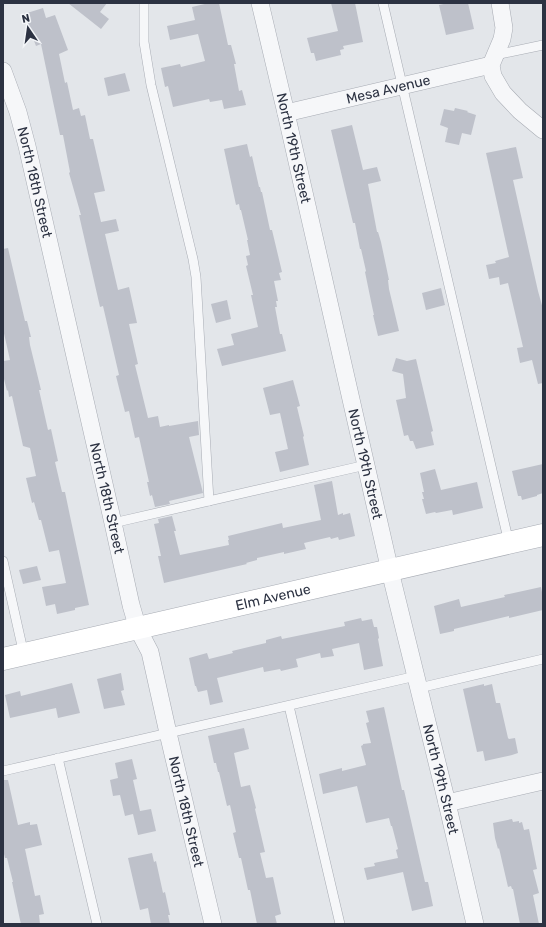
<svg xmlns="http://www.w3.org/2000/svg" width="546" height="927" font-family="Rubik,sans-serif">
  <rect width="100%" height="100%" fill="#e3e6ea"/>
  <g fill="#bec1ca">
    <path d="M68,3H107L100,12L109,19L101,29Z"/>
    <path d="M209,3H219L228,45H231L236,64H234L239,91L242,90L246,105L224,109L222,100L210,102L209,99L173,107L168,86L165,87L161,68L180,64L181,67L205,61L198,34L170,40L167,26L195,20L192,7Z"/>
    <path d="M331,3H355L363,42L343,46L344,49L340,50L341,55L316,61L314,53H311L307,38L338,31Z"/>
    <path d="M448,3H468L474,29L446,35L439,5Z"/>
    <path d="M43,8L46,18L55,15L68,50L59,54L65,83L67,82L73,110L79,108L81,116L85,115L90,139H93L105,191L94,193L101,222L116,219L119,231L105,234L118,290L129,287L137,323L129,324L138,364L135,365L148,418L158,416L160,427L169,425V426L198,421L199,435L189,437L203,493L169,501L170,504L155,507L152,495L150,496L147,482H149L139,437L135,438L129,411L125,412L116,376L119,375L103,306L100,307L79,215H81L69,173L70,172L63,135H60L41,44L36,46L24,14Z"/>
    <path d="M125,73L130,91L108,96L104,78Z"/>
    <path d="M455,108L468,111L467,112L476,115L471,135L462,133L459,145L445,142L448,128L440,125L444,109L454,111Z"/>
    <path d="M352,125L363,170L377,167L381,181L368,184L377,232H378L381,242L389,280H388L389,289L399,331L378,336L373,315H374L372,306L365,272L366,271L361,249H360L355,223H353L331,130Z"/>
    <path d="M247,144L250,157L252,156L259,187H260L261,192H262L270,230H272L282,272L279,273L281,280L274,281L278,301H276L277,307H275L280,334H282L286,351L222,366L217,349L234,345L231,334L258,327L251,295H253L246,266L248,265L246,256L250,255L247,240H248L241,210H240L239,204L236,205L224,149Z"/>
    <path d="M516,147L523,178L513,180L538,291L543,309V383L538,384L532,360L520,363L517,348L523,347L508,283L500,285L499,277L489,279L486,265L496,263L495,261L509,257L486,153Z"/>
    <path d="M8,248L25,321H27L31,337H29L30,345L41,390H39L48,430L51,429L58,461L55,462L62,492H65L70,516L89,605L75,608V610L57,614L55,604L46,606L42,587L66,583L59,550L49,552L41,520H39L34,502L32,503L26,478L36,476L30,448L23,446L12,396L9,397L8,390L7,391L3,375V361L10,360L3,329V249Z"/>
    <path d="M441,288L445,305L426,310L422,293Z"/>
    <path d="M227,300L231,319L216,323L211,304Z"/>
    <path d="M396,358L407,361L416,359L433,431L431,432L434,445L416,449L413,441H410L408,435L404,436L396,400L406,398L403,374L392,371Z"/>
    <path d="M293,380L300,406L297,407L304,436L303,437L309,465L280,472L275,452L288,449L280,413L270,415L263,388Z"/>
    <path d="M543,464V493L537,495V496L522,500L521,496H518L512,471Z"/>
    <path d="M435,469L441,490L477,482L483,508L453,515L452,510L436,513L435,512L426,514L422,499H424L422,492H424L420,473Z"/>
    <path d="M332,481L338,515L343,513V515L350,513L355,536L339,540L338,537L331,539L330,537L304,543L306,549L284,554V552L257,558V560L246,563L247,564L164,583L158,556H161L154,524L159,523L158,519L172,516L176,531H174L180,555L229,545L228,540H229L228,536L282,523L283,528L321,520L314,485Z"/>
    <path d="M37,566L41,580L23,584L19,570Z"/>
    <path d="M541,587L543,597V610L509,618V616L454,629V631L440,634L434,606L459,599L461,607L505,597L504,595Z"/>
    <path d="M361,618L362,621L372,619L374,627H377L379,638L378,639L383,666L364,670L359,643L332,649L334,656L321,658L320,653L296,659L298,667L281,671L280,669L264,672L263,667L217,678L223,702L210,705L207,690L198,692L196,686H195L189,658L207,653L209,659L233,653L232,651L266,643V640L281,636L282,639L345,626L344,622Z"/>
    <path d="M121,673L124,690L121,691L125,705L104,709L97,679Z"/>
    <path d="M72,683L80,713L58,718L56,708L10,718L5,695L20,691L21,696Z"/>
    <path d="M484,684V686L492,684L496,703H500L508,738L509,739L515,738L518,753L512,755L485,761L483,751L477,752L463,689Z"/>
    <path d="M384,707L402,790H404L425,882H428L433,906L412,911L403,872L367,880L364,868L375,866L374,863L398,858L396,850L398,849L392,826H391L389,818L366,823L357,786L323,794L319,774L342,768V771L366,765L361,746L363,745V744L371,743L366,723L369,722L366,711Z"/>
    <path d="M244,728L249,749L234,753L241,787L250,785L256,808L255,809L265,852L260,853L266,878L273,877L281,914L275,916L277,924H257L250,890H248L241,858H239L233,833L236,832L230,805L227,806L219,772H218L216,763H214L208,736Z"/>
    <path d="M132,759L137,779L133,780L140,811L151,809L156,831L138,835L133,814L125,816L120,795L113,796L110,780L118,778L115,763Z"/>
    <path d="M3,780H8L18,825L30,822V825L37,824L42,845L25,849L35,896L40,895L44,914L39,915L40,924H21L20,920L12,882H13L7,858H5L3,850Z"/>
    <path d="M512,819L513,822L519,821V823L522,822L524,830L529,829L537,869L533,870L539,893L533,895L539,924H520L513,889H512L511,886L508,887L499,848L498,849L495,838L493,823Z"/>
    <path d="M152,853L154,862L156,861L163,893L165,892L170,915H168L170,924H151L148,908L140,910L128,858Z"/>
  </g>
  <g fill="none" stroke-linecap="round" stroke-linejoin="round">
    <g stroke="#a8acb4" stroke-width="10">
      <g id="lane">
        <path d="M144,3V42L151,85L193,259L196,277L209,501"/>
        <path d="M383,3L509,543"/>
        <path d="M495,55L543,45"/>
        <path d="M113,523L366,465"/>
        <path d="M3,561L24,655"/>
        <path d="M419,688L543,659"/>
        <path d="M289,706L340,924"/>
        <path d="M58,758L97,924"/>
        <path d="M3,771L416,676"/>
      </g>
    </g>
    <g stroke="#a8acb4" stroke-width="18">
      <g id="street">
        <path id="s1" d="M260,3L286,113L390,571L447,803L475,924"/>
        <path d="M500,3L504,28L502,39L491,65L493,76L503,93L520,111L543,130"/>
        <path id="s2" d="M3,71L18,112L27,146L113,523L131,605L138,629L150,652L168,733L213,924"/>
        <path id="s3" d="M286,113L491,65"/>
        <path d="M447,803L543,781"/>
      </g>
    </g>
    <g stroke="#a8acb4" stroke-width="23">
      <g id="secondary">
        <path id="s4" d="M3,659L543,535"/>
      </g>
    </g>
    <use href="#lane" stroke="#f6f7f9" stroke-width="9"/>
    <use href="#street" stroke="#f6f7f9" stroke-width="17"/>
    <use href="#secondary" stroke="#fff" stroke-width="22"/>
  </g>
  <g text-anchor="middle" stroke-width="3" stroke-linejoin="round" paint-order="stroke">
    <g font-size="14" fill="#2c3242" stroke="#f3f5f8">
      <text dy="5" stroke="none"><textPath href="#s3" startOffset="105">Mesa Avenue</textPath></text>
      <text dy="5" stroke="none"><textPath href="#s1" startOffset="149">North 19th Street</textPath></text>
      <text dy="5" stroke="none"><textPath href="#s2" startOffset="116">North 18th Street</textPath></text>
      <text dy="5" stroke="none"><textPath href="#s1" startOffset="473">North 19th Street</textPath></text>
      <text dy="5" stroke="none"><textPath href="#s2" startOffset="440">North 18th Street</textPath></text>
      <text dy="5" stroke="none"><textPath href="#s4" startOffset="277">Elm Avenue</textPath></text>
      <text dy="5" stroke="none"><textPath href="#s1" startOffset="797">North 19th Street</textPath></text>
      <text dy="5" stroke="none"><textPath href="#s2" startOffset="764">North 18th Street</textPath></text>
    </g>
  </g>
  <rect width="546" height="927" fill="none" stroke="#2c3242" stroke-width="8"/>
  <g transform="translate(28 28) rotate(347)" stroke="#f3f5f8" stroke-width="3" paint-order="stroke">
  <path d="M0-3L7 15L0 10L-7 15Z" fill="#2c3242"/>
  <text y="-6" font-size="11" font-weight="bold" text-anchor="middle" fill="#2c3242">N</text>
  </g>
</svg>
